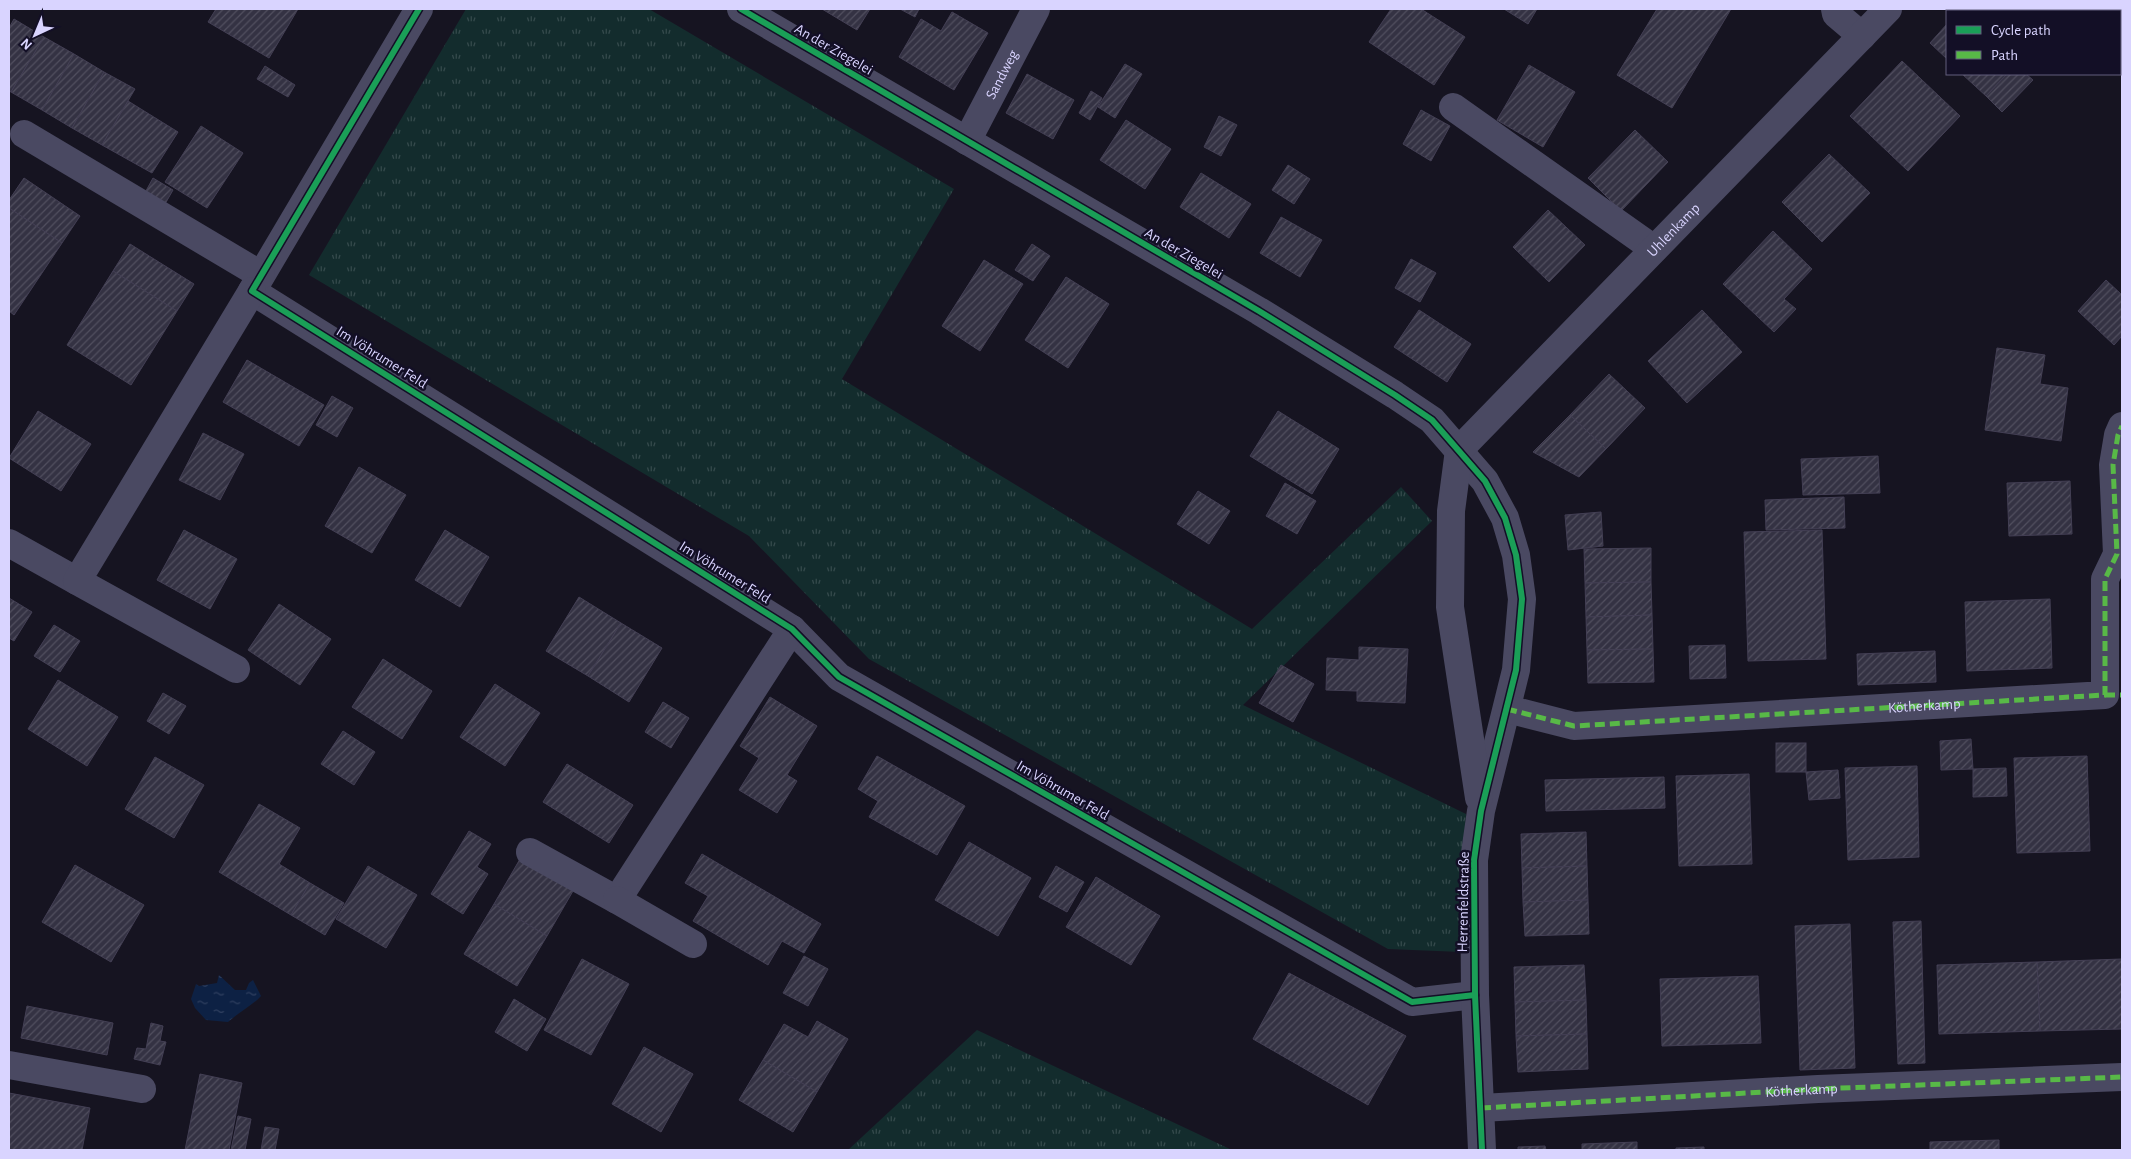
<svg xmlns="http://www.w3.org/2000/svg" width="2131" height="1159" font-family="'Alegreya Sans',sans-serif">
  <defs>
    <pattern id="grass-tufts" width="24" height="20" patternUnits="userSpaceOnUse" patternTransform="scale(1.25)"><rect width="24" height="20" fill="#132c2d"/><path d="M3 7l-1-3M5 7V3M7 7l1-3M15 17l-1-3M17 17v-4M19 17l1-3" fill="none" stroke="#354a4c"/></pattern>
    <pattern id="water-ripples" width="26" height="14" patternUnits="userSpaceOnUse" patternTransform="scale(1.25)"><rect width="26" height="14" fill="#0d2144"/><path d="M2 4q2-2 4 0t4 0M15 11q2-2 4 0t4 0" fill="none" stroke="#304060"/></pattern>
    <pattern id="building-hatch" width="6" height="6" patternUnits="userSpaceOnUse" patternTransform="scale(1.25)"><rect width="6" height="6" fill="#343243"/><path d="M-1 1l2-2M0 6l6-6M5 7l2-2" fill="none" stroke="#514f5f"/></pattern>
  </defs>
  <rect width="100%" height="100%" fill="#161421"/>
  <g fill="url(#grass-tufts)">
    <path d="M466,9H649L954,189L842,379L1252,629L1401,487L1432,521L1243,705L1466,814L1462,952L1388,949L869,659L749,536L309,275Z"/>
    <path d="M977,1030L1232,1150H848Z"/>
  </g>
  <path fill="url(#water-ripples)" d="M219,975L235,990H246L249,983L253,980L261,996C252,1006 239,1012 228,1022L206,1020L195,1008L191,999L196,984L199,986L217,983Z"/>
  <g fill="url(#building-hatch)" stroke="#433f54">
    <path d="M216,9H298L269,58L208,22Z"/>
    <path d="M822,9H870L857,30Z"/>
    <path d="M900,9H919L915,17Z"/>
    <path d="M1391,9H1421L1465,37L1434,85L1369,42Z"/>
    <path d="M1504,9H1537L1528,24Z"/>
    <path d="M1657,9H1731L1672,108L1617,75Z"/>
    <path d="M1962,9H1988L1991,11H1960Z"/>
    <path d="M952,12L988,33L954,90L899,57L921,19L941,31Z"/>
    <path d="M14,19L44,37L11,92L9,91V28Z"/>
    <path d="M1947,24V59L1930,43Z"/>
    <path d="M44,37L74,54L42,110L11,92Z"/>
    <path d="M74,54L104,72L72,128L42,110Z"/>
    <path d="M1902,61L1960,116L1908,171L1850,116Z"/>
    <path d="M1125,64L1142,74L1115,118L1098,107Z"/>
    <path d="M1529,65L1575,92L1543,147L1497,120Z"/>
    <path d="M265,66L295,85L288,97L257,79Z"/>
    <path d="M104,72L135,89L102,145L72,128Z"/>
    <path d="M1027,74L1074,100L1053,139L1006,113Z"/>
    <path d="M1962,74H2007L1986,96Z"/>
    <path d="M2007,74H2026L2033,80L2002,112L1986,96Z"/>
    <path d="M1091,91L1102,98L1090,120L1079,113Z"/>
    <path d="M128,101L178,132L152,173L102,145Z"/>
    <path d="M1421,110L1450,126L1431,161L1403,144Z"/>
    <path d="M1219,116L1237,125L1221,156L1204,147Z"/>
    <path d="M1126,120L1171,149L1145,189L1100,160Z"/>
    <path d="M201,126L243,153L207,208L165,182Z"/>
    <path d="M1635,130L1668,162L1621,211L1588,178Z"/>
    <path d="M1829,154L1870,193L1822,242L1782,202Z"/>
    <path d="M1288,165L1310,179L1294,204L1272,190Z"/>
    <path d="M1201,173L1251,204L1229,238L1180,207Z"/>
    <path d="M24,178L80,216L62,243L9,208V200Z"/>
    <path d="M153,178L173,190L161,211L141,200Z"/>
    <path d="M9,208L62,243L14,315L9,311Z"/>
    <path d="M1548,210L1585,245L1549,282L1513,247Z"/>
    <path d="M1281,217L1322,240L1300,277L1260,253Z"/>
    <path d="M1773,231L1812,269L1784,299L1796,309L1774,332L1723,284Z"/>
    <path d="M130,244L194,284L177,311L113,271Z"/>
    <path d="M1032,244L1050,256L1033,281L1015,270Z"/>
    <path d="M1411,259L1436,273L1420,302L1395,288Z"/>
    <path d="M984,260L1023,284L980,351L942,326Z"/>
    <path d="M113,271L177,311L131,385L67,345Z"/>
    <path d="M1066,277L1109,304L1068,368L1025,340Z"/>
    <path d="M2106,280L2122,295V336L2114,345L2078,311Z"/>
    <path d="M1419,310L1471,344L1447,382L1394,347Z"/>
    <path d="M1702,310L1742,352L1687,403L1648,361Z"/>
    <path d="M1997,348L2045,355L2040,384L2068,388L2061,441L1985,430Z"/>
    <path d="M247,360L324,405L299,446L223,402Z"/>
    <path d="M1609,374L1645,408L1606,449L1570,415Z"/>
    <path d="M332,396L353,408L337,437L316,425Z"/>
    <path d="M38,411L91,444L61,491L9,458Z"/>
    <path d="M1278,411L1339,449L1312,494L1250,456Z"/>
    <path d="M1570,415L1606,449L1579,477L1533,452Z"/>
    <path d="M203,433L244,454L220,500L179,480Z"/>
    <path d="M1878,456L1880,493L1803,495L1801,459Z"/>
    <path d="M359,467L406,495L372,553L325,526Z"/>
    <path d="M2070,481L2072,534L2009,536L2007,483Z"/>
    <path d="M1285,483L1316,501L1297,534L1266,516Z"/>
    <path d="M1198,491L1230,511L1209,544L1177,524Z"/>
    <path d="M1844,497L1845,528L1766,530L1765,500Z"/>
    <path d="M1601,512L1603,546L1568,550L1565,515Z"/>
    <path d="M184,530L237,559L210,609L157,580Z"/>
    <path d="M445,530L489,557L460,607L415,580Z"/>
    <path d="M1822,530L1826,659L1748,661L1744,532Z"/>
    <path d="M1651,548V582L1585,583L1584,549Z"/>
    <path d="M1651,582L1652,615L1586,617L1585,583Z"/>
    <path d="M579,597L621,623L588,676L546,651Z"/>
    <path d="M9,598L32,612L14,641L9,638Z"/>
    <path d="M2050,599L2052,668L1967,671L1965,602Z"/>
    <path d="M279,604L331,639L300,685L248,650Z"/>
    <path d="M1652,615L1653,649L1587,650L1586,617Z"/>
    <path d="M621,623L662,648L629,702L588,676Z"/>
    <path d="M54,625L80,641L60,672L34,656Z"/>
    <path d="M1725,645L1726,678L1690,679L1689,646Z"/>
    <path d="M1359,647L1408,649L1405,703L1357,701V691L1326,690L1327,658L1359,660Z"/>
    <path d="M1653,649L1654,682L1588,683L1587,650Z"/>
    <path d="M1935,651L1936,682L1858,685L1857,654Z"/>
    <path d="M383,659L432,691L402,739L352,707Z"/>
    <path d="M1281,665L1314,684L1293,722L1259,703Z"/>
    <path d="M58,680L118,717L87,766L28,729Z"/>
    <path d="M495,684L540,713L505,766L460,737Z"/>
    <path d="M163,693L186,706L169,734L147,721Z"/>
    <path d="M770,697L817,726L787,775L797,781L777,813L739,790L759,758L740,746Z"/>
    <path d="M663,702L689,718L671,748L645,732Z"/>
    <path d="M343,731L375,752L354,785L321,764Z"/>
    <path d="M1971,739L1973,769L1941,770L1940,741Z"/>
    <rect x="1776" y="743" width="30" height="29"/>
    <path d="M877,756L965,806L937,855L869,817L878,801L858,789Z"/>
    <path d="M2087,756L2090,851L2017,853L2014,758Z"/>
    <path d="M155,757L204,785L174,838L125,809Z"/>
    <path d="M567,764L633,805L609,843L543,802Z"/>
    <path d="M1917,766L1919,857L1848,860L1845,768Z"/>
    <path d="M2006,768L2007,796L1973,797V769Z"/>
    <path d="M1838,770L1840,798L1809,800L1806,772Z"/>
    <path d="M1749,774L1752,864L1679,866L1676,776Z"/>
    <path d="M1664,777L1665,808L1546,811L1545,780Z"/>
    <path d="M259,804L300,828L279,864L310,883L291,915L219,872Z"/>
    <path d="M469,831L491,844L477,867L488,874L463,914L431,894Z"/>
    <path d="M1586,832L1587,866L1522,868L1521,834Z"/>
    <path d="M969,842L1031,878L998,936L935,900Z"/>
    <path d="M702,854L821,924L804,953L782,941L768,965L693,921L708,896L685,883Z"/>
    <path d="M520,859L573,891L547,936L494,904Z"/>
    <path d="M75,865L144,905L111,962L42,922Z"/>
    <path d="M368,866L417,895L386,948L336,919Z"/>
    <path d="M1056,866L1084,882L1067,912L1039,897Z"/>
    <path d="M1587,866L1588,900L1523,902L1522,868Z"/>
    <path d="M1096,877L1160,916L1131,965L1066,927Z"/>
    <path d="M310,883L344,903L325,935L291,915Z"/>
    <path d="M1588,900L1589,934L1525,936L1523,902Z"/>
    <path d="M494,904L547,936L517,986L464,954Z"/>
    <path d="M1921,921L1925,1063L1898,1064L1893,922Z"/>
    <path d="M1850,924L1855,1068L1800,1070L1795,926Z"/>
    <path d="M804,956L828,969L808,1006L783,993Z"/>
    <path d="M582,959L629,984L591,1055L544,1030Z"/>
    <path d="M2122,959V1029L2040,1031L2037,962Z"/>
    <path d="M2037,962L2040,1031L1939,1034L1937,965Z"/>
    <path d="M1584,965L1586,1000L1515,1002L1514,967Z"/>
    <path d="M1289,973L1406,1036L1368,1105L1253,1039Z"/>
    <path d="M1758,976L1761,1043L1662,1046L1660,979Z"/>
    <path d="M514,999L546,1019L527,1051L495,1032Z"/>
    <path d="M1586,1000L1587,1034L1516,1036L1515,1002Z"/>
    <path d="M27,1006L113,1023L107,1055L21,1038Z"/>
    <path d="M817,1021L848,1039L817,1092L763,1060L784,1024L808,1037Z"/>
    <path d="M151,1023L163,1026L160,1041L166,1042L160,1065L134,1059L137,1048L146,1049Z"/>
    <path d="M1587,1034L1588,1069L1518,1072L1516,1036Z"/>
    <path d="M644,1047L693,1074L661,1132L612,1104Z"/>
    <path d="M763,1060L817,1092L793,1132L739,1100Z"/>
    <path d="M200,1074L242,1083L229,1150H185Z"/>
    <path d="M9,1093L90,1108L82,1150H9Z"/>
    <path d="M238,1116L251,1119L245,1150H231Z"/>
    <path d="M265,1127L279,1129L275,1150H261Z"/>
    <path d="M1999,1140V1150H1930V1142Z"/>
    <path d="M1637,1142V1150H1582V1144Z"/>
    <path d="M1545,1146L1546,1150H1518V1147Z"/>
    <path d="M1704,1147V1150H1676V1148Z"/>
  </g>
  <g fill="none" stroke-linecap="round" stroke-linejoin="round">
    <g stroke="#4a4962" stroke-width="28">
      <path d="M419,9L252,291L792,629L839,677L1412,1002L1475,995"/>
      <path d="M741,9L1259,311L1395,395L1432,420L1485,481L1505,518L1516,555L1522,599L1516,670L1481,811L1474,860L1475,995L1482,1150"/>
      <path d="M1835,9L1836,14L1862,36"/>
      <path d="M1453,107L1654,249"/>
      <path d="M24,134L261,275"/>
      <path id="s1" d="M967,141L1036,9"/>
      <path d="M9,543L77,581"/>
      <path d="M236,669L77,581L252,291"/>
      <path id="s2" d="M1507,709L1574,726L2105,695V579L2117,554L2113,465L2118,435L2122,426"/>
      <path id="s3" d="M1479,798L1450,607L1451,511L1459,450L1888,9"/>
      <path d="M530,852L617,900L792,629"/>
      <path d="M617,900L693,944"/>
      <path d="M9,1065L142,1089"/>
      <path id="s4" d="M1481,1108L1818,1089L2122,1077"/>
    </g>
    <g stroke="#58b947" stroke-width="5" stroke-dasharray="10 5" stroke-linecap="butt">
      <path d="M2105,695H2122"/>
      <path d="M1507,709L1574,726L2105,695V579L2117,554L2113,465L2118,435L2122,426"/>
      <path d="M1481,1108L1818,1089L2122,1077"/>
    </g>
    <g stroke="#130f26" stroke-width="9">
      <g id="cycleway">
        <path d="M419,9L252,291L792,629L839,677L1412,1002L1475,995"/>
        <path d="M741,9L1259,311L1395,395L1432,420L1485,481L1505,518L1516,555L1522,599L1516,670L1481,811L1474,860L1475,995L1482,1150"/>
      </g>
    </g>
    <use href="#cycleway" stroke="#1a9f57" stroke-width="6"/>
  </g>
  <g text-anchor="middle" stroke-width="5" stroke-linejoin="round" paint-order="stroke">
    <g font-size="15" fill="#d9d4ff" stroke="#130f26">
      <text transform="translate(834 49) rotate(30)" y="5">An der Ziegelei</text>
      <text dy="5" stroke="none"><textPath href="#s1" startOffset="75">Sandweg</textPath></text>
      <text dy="5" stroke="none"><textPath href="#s3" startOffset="658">Uhlenkamp</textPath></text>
      <text transform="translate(1184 253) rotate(30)" y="5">An der Ziegelei</text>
      <text transform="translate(382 357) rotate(32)" y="5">Im Vöhrumer Feld</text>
      <text transform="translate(725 572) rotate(32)" y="5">Im Vöhrumer Feld</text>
      <text dy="5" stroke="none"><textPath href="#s2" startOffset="420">Kötherkamp</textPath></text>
      <text transform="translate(1063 790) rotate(30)" y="5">Im Vöhrumer Feld</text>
      <text transform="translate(1463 902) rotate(-89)" y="5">Herrenfeldstraße</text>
      <text dy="5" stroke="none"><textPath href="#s4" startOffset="321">Kötherkamp</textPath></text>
    </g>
  </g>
  <rect width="2131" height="1159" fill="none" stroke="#d9d4ff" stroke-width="20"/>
  <rect x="1946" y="10" width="175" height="65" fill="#130f26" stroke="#625e7d"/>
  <rect x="1956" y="26" width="25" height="8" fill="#1a9f57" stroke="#625e7d"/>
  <text x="1991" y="35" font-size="15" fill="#d9d4ff">Cycle path</text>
  <rect x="1956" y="51" width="25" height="8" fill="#58b947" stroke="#625e7d"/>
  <text x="1991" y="60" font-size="15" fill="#d9d4ff">Path</text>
  <g transform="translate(35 35) rotate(224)" stroke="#130f26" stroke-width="4" paint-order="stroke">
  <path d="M0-4L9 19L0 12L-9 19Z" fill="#d9d4ff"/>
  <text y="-8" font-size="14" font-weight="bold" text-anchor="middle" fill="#d9d4ff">N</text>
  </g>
</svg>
